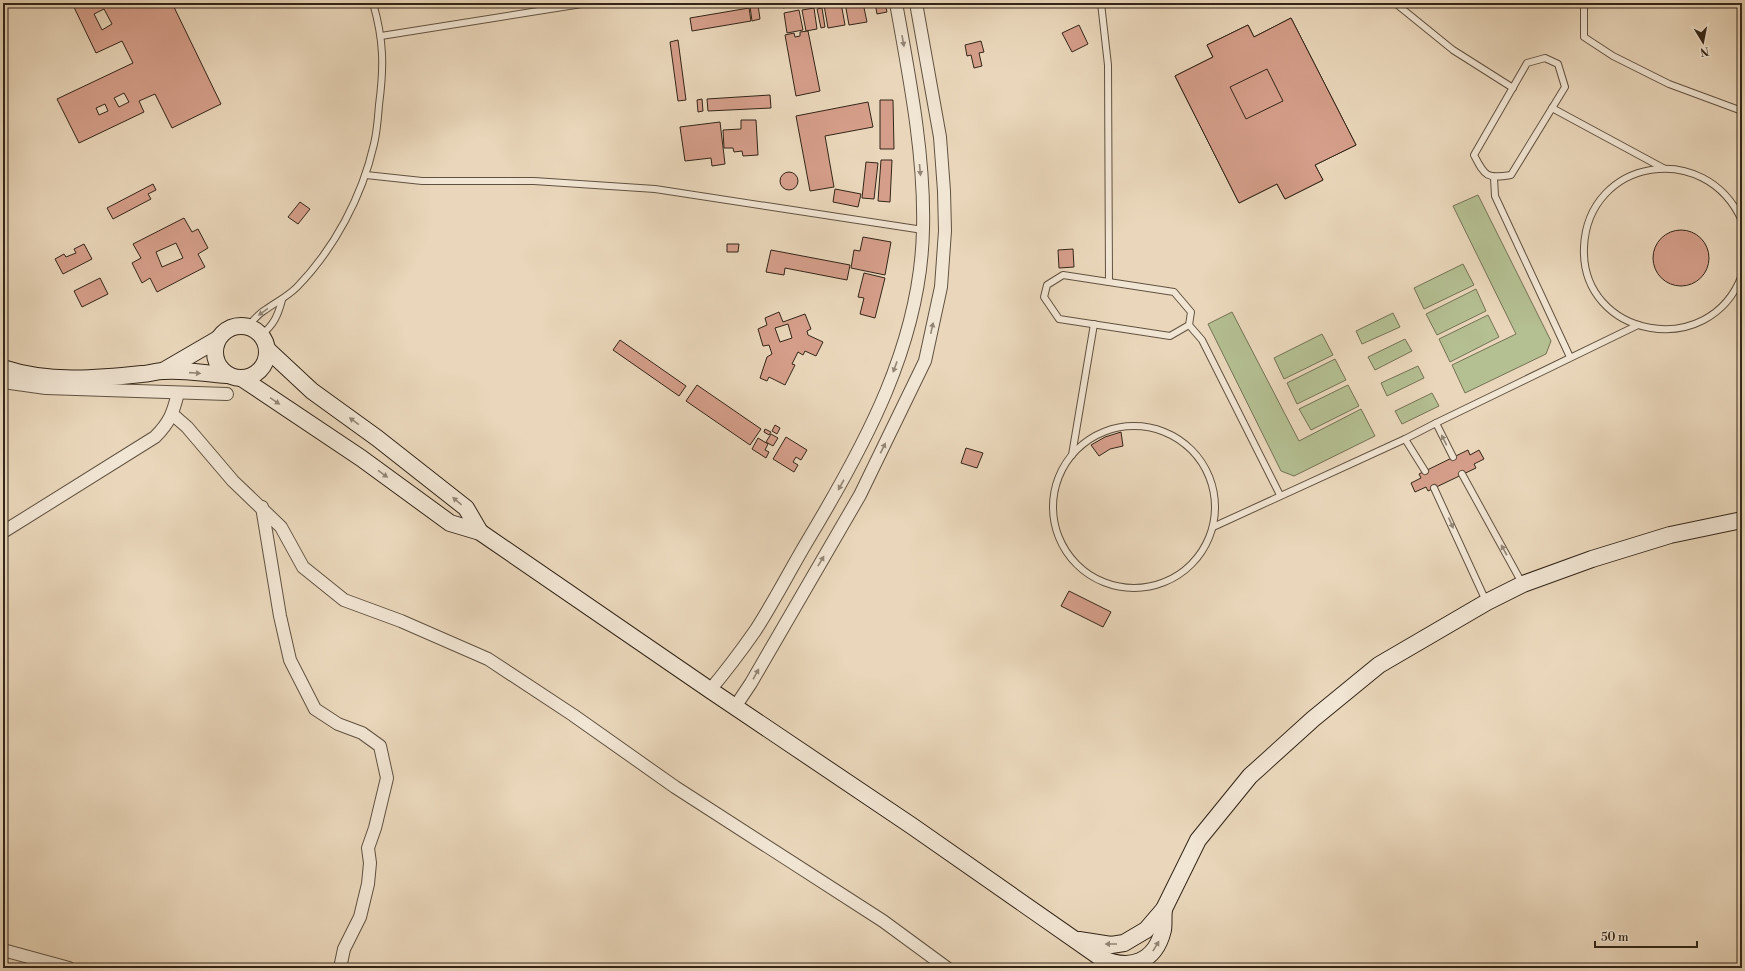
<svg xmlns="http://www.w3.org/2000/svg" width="1745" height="971" font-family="'Libre Bodoni',serif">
  <rect width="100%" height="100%" fill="#ead7bb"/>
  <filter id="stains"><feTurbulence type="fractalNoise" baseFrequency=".005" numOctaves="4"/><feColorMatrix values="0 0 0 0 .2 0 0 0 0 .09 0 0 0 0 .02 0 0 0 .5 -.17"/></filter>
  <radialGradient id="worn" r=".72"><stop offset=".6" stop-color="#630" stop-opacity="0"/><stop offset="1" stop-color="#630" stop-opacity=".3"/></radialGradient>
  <g fill="#b4bf92" stroke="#747254">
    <path d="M1478,195L1551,341L1546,354L1465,393L1452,365L1516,334L1453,206Z"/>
    <path d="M1463,264L1474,285L1424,309L1414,288Z"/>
    <path d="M1476,289L1486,311L1437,335L1426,314Z"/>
    <path d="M1232,312L1299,441L1361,409L1375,436L1294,476L1281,471L1208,324Z"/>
    <path d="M1393,313L1400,327L1362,344L1356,331Z"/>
    <path d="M1488,315L1499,337L1450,362L1439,339Z"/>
    <path d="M1322,334L1333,355L1284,379L1274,358Z"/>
    <path d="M1405,339L1412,351L1375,370L1368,357Z"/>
    <path d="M1335,359L1346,380L1297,404L1287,383Z"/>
    <path d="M1418,366L1424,378L1387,396L1381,383Z"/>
    <path d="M1348,385L1359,406L1311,430L1299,409Z"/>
    <path d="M1432,393L1439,406L1402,424L1395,411Z"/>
  </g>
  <g fill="#d59e8a" stroke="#332517" fill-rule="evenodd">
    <path d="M72,3H172L221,104L172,128L155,94L139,101L144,112L79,143L57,99L133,63L122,41L96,53ZM104,9L112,24L102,30L94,14ZM124,93L129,102L119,107L114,98ZM105,104L108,111L99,115L96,108Z"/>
    <path d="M782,3H806L783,8Z"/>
    <path d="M841,3L845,25L828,28L824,5Z"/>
    <path d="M845,3H863L867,22L849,25Z"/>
    <path d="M875,3H885L887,12L877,14Z"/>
    <path d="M758,5L760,19L752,21L750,6Z"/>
    <path d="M749,8L751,21L692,31L690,18Z"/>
    <path d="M814,8L817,29L806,31L802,10Z"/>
    <path d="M822,8L825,27L821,28L817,9Z"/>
    <path d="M799,10L803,30L787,33L784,13Z"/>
    <path d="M1291,18L1356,145L1315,165L1323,180L1285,199L1277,184L1239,203L1175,76L1213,57L1207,45L1248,25L1254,37ZM1289,117L1296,119L1308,127L1314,141L1311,156L1307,162L1294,169L1286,170L1279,168L1267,160L1263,153L1261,138L1269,125L1281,118Z"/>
    <path d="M1291,18L1356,145L1315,165L1323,180L1285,199L1277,184L1239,203L1175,76L1213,57L1207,45L1248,25L1254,37ZM1267,69L1283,101L1246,119L1230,87Z"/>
    <path d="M1079,25L1088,44L1072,52L1062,33Z"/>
    <path d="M808,31L820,91L796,96L785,35L794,33L795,37L800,36V32Z"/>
    <path d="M678,40L686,100L678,101L670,42Z"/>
    <path d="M981,41L984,52L979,53L982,66L974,68L971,55L967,56L965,45Z"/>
    <path d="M770,95L771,108L708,111L707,99Z"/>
    <path d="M702,99L703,111L698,112L697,100Z"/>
    <path d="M880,100H893L894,149H880Z"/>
    <path d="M868,102L873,127L825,136L834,187L810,191L796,116Z"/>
    <path d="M741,120H756L758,155L743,156L742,151L734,152L733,148H724L723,130L741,129Z"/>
    <path d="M720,122L725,164L712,166L711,158L685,161L680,127Z"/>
    <path d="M881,160H892L890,202L878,201Z"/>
    <path d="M866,162L878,163L874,199L862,198Z"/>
    <circle cx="789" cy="181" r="9"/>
    <path d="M153,184L156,190L148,194L151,199L113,219L107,208Z"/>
    <path d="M835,189L861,194L858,207L833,202Z"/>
    <path d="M300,202L310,209L298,224L288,217Z"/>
    <path d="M184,218L192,232L198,229L208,248L198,254L205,267L157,292L150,278L142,283L132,263L141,258L133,244ZM176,243L183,258L162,267L156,252Z"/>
    <circle cx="1681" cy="258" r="28"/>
    <path d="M863,237L891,242L885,275L851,268L854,250L860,251Z"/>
    <path d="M84,244L92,259L63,274L55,259L64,254L66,257L76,253L74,249Z"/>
    <path d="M727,244H739L738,252H727Z"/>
    <path d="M1073,249L1074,267L1059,268L1058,250Z"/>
    <path d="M771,250L850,265L847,280L785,268L784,275L766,272Z"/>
    <path d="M864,273L885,278L875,318L860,314L864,298L858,297Z"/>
    <path d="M100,278L108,294L82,307L74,291Z"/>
    <path d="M779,312L783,322L805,314L811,329L807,331L808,335L823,342L816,356L805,351L803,355L798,352L792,364L795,365L785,385L769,377L767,381L760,378L767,357L772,354L769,345L763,346L758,329L767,325L765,318ZM788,324L792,338L780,342L775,328Z"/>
    <path d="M620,340L686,386L679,396L613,350Z"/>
    <path d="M697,385L761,429L750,445L686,401Z"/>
    <path d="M775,425L780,428L777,434L772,431Z"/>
    <path d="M765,429L771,432L769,435L764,432Z"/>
    <path d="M1121,432L1123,446L1110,449L1099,456L1091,445L1105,437Z"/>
    <path d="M771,434L778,438L773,446L766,442Z"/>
    <path d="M786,437L807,450L801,460L796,457L793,462L798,465L794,472L773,459Z"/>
    <path d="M758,438L768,444L765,450L769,452L766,458L752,449Z"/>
    <path d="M966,448L983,453L977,468L961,463Z"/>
    <path d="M1468,450L1470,455L1479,450L1484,459L1474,464L1476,468L1428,491L1426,487L1415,492L1411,483L1421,478L1419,474Z"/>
    <path d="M1069,591L1111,612L1103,627L1061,606Z"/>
  </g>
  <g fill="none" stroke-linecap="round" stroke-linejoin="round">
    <g stroke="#615240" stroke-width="8">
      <g id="service">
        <path d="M1101,3L1108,65L1109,282"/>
        <path d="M1395,3L1453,50L1513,88"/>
        <path d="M1584,3V37L1613,56L1669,84L1742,111"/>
        <path d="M381,36L588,3"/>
        <path d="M1545,58L1558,64L1565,87L1511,175C1486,179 1485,176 1474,155L1527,63Z"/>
        <path d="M1552,108L1663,168"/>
        <path d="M366,175L422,181H534L655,189L923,230"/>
        <path d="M1494,178L1495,196L1570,357"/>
        <path d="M1742,221C1706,139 1588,158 1584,247C1580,338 1710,362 1742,275"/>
        <path d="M1063,275L1174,292L1191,312L1189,325L1170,336L1059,319L1044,297L1047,285Z"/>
        <path d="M1189,325L1202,340L1280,495"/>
        <path d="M247,327C253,321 258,314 265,310C276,302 287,297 297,287C334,249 362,197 374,144C377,132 378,118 379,105C384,67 384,41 373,3"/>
        <path d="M261,335C274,325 278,315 282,300"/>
        <path d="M1436,423L1453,457"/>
        <circle cx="1134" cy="507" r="81"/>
        <path d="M1405,439L1425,471"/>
        <path d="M1072,455L1094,324"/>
        <path d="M1462,474L1522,583"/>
        <path d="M1434,488L1486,601"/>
        <path d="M1213,527L1405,439L1436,423L1638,325"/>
      </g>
    </g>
    <g stroke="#615240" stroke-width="14">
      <g id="minor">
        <path d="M3,382L46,388L227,394"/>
        <path d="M172,414L187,427L233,481L281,527L303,567L344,600L401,621L488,659L573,715L675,787L883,921L947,968"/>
        <path d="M262,507L280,616L290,660L315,709L338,724L362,733L380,746L387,778L375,828L368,848L370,863L368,884L360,917L344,949L340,968"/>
        <path d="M3,532L155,437C170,422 173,413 178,393"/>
        <path d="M710,690C726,671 741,651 755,631C774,602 790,570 808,540C865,445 921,343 923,229C925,156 909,75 896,3"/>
        <path d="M735,707L751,683L860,495L925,361L941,287L945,231L944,191L940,137L916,3"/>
        <path d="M3,950L69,968"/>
      </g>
    </g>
    <g stroke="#332517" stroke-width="18">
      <g id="secondary">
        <circle cx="241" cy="352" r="26"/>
        <path d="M268,350L312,391L377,438L466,508L480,532"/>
        <path d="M3,368C48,383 96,379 142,374C149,374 156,371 163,371C184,369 206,374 227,375"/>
        <path d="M163,371L218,339"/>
        <path d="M243,379L361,458L450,523L480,532L710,690L912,826L1101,958C1129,971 1155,963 1163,930C1164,924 1163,916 1164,909"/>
        <path d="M1079,940L1111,945L1124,943L1146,930L1164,909L1198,840L1250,776L1313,719L1379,665L1487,602L1523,584L1592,559L1670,535L1742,520"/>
      </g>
    </g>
    <use href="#service" stroke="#f1e5d3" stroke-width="6"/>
    <use href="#minor" stroke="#f1e5d3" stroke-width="12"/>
    <use href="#secondary" stroke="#f1e5d3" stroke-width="16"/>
  </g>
  <defs><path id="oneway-solid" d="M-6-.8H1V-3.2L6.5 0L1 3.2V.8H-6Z"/></defs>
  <g fill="#928575">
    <use href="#oneway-solid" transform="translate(903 41) rotate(80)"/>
    <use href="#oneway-solid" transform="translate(920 170) rotate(85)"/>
    <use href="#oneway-solid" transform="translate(263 312) rotate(144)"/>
    <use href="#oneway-solid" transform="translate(932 328) rotate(-78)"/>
    <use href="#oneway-solid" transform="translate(895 367) rotate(110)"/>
    <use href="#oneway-solid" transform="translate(195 373) rotate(4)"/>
    <use href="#oneway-solid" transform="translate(275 401) rotate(34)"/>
    <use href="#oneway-solid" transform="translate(354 421) rotate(-144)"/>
    <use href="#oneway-solid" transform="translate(1444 440) rotate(-117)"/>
    <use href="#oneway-solid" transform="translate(883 448) rotate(-64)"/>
    <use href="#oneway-solid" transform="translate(383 474) rotate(36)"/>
    <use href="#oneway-solid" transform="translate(841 485) rotate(119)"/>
    <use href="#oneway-solid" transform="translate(457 501) rotate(-140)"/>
    <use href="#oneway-solid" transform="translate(1451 523) rotate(66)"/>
    <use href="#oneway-solid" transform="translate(1504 550) rotate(-119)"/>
    <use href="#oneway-solid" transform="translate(821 561) rotate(-59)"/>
    <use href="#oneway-solid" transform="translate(756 674) rotate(-61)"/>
    <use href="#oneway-solid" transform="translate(1111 944) rotate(-180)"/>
    <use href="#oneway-solid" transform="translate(1156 946) rotate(-59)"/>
  </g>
  <rect width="1745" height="971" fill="none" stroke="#ead7bb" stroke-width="16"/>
  <rect x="4" y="4" width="1737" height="963" fill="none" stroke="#332517" stroke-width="2"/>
  <rect x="8" y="8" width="1729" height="955" fill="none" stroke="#332517"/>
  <g transform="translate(1703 42) rotate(170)" stroke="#f1e5d3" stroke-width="3" paint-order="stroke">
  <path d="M0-3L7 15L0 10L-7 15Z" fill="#332517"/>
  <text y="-6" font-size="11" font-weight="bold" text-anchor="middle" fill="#332517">N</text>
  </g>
  <path d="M1595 941v6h102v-6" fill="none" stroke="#332517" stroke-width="2"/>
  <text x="1601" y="941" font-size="12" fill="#332517" stroke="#f1e5d3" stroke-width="3" paint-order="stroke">50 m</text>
  <rect width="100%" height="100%" filter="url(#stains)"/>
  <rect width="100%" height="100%" fill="url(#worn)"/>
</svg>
